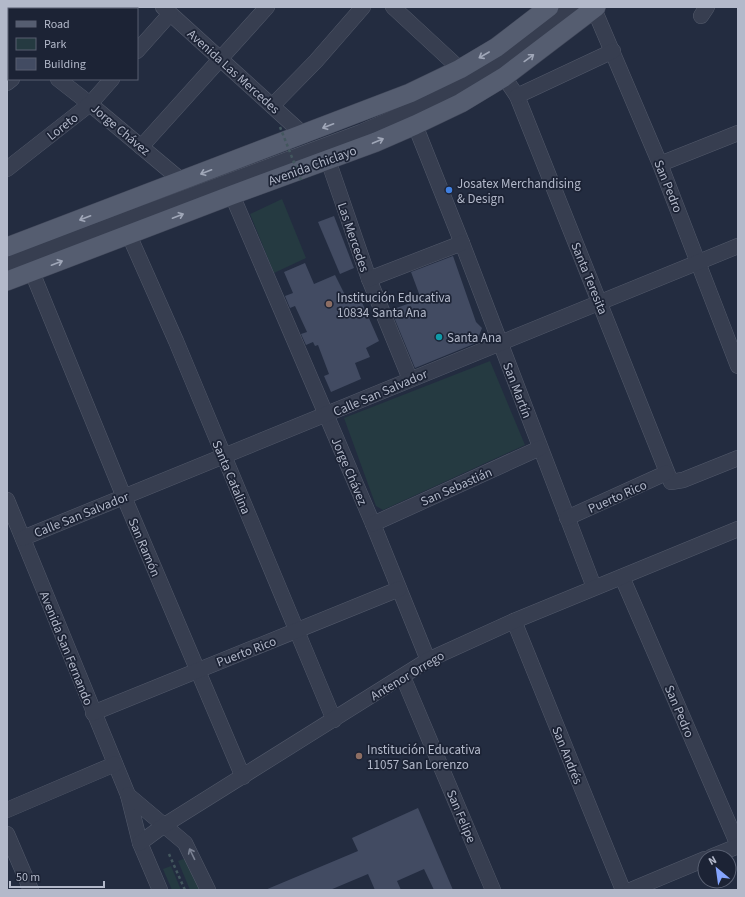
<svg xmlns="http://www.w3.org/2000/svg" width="745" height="897" font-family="'Source Sans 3',sans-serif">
  <rect width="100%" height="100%" fill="#232c40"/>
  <g fill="#253a41">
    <path d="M282,199L306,258L274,273L250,214Z"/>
    <path d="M490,361L525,445L383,510L376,506L344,418Z"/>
    <path d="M186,858L200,890H190L178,861Z"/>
    <path d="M171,866L181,890H172L163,869Z"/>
  </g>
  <g fill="#424b62">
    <path d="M334,216L354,268L340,274L318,222Z"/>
    <path d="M453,256L476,322L482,328L476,343L415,368L391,310L421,299L411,272Z"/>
    <path d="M305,263L314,284L335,275L346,297L357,291L379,341L366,348L370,357L355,363L361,379L331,392L324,376L329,374L318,345L315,346L313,342L306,345L301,334L307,332L295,306L290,308L285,296L293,293L284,272Z"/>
    <path d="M418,808L453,890H434L424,869L397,881L401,890H375L368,874L330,890H265L358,851L352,838Z"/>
  </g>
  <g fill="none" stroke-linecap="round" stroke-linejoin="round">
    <g stroke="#52596a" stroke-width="16">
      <g id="minor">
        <path d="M163,7L304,135"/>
        <path d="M393,7L460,69"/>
        <path d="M97,9L99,7"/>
        <path d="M594,9L660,164L738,366"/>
        <path d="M701,16L707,7"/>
        <path d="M137,51L170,14"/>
        <path d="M504,77L517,96L671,482L683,480L738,458"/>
        <path d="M58,79L90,104L182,181"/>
        <path d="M7,83L12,79"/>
        <path d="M517,96L613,51"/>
        <path d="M272,106L316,61L363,7"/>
        <path d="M415,125L462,243L594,587"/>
        <path d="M141,147L267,7"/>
        <path d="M328,160L369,279L410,379"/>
        <path d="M660,164L738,133"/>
        <path d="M7,169L90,104L112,79"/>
        <path d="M232,195L373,524L428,660"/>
        <path d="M129,235L176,341L334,720"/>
        <path d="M7,264L361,132L428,103L490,69L516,51L572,7"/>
        <path d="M32,272L124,497L243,777"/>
        <path d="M369,279L462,243"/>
        <path d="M7,500L128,795L140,843L160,890"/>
        <path d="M567,518L666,473"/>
        <path d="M373,524L540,448"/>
        <path d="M23,538L738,246"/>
        <path d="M622,577L738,845"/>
        <path d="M514,621L623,890"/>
        <path d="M403,677L493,890"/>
        <path d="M93,713L399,589"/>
        <path d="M128,795L185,843L208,890"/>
        <path d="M7,810L115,764"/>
        <path d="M7,834L31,890"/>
        <path d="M140,843L163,826L428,660L514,621L738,529"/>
        <path d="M711,857L738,846"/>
        <path d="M631,890L705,859"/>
      </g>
    </g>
    <g stroke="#404759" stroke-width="20">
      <g id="major">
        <path d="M7,247L410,93L460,69L497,47L549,7"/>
        <path d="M7,281L232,195L376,142L415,125L461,103L504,77L596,7"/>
      </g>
    </g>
    <path stroke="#43575e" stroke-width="2.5" stroke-dasharray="3 3" stroke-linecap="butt" d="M169,854L185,890"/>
    <use href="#minor" stroke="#373e50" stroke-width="15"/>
    <use href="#major" stroke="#555d70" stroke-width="19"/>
    <path stroke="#43575e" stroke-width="2.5" stroke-dasharray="3 3" stroke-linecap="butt" d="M280,127L301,180"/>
  </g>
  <defs><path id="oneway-shaft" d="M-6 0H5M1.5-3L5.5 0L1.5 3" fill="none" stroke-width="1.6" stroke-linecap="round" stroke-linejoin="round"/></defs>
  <g stroke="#a0a7b8">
    <use href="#oneway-shaft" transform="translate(484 55) rotate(150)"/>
    <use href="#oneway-shaft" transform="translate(529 58) rotate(-36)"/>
    <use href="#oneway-shaft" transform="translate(328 126) rotate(159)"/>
    <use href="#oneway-shaft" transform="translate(378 141) rotate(-23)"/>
    <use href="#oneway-shaft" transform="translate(206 172) rotate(159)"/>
    <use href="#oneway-shaft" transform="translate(178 216) rotate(-21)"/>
    <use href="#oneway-shaft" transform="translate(85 218) rotate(159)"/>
    <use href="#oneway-shaft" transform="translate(57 263) rotate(-21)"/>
  </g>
  <use stroke="#7b8293" href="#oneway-shaft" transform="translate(192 854) rotate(-116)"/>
  <circle fill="#3f7fe0" stroke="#1c2335" stroke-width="1.5" cx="449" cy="190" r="4"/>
  <g fill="#8d6e63" stroke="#1c2335" stroke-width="1.5">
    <circle cx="329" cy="304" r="4"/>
    <circle cx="359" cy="756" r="4"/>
  </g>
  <circle fill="#0f9aa8" stroke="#1c2335" stroke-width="1.5" cx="439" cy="337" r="4"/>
  <g text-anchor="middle" stroke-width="3.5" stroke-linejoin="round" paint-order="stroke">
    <g font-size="13" fill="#b3b9ca" stroke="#1c2335">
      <text transform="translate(234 71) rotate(42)" y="5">Avenida Las Mercedes</text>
      <text transform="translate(62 126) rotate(-38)" y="5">Loreto</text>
      <text transform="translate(121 129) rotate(40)" y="5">Jorge Chávez</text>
      <text transform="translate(312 165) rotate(-20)" y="5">Avenida Chiclayo</text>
      <text transform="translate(669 186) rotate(68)" y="5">San Pedro</text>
      <text transform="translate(354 237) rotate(71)" y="5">Las Mercedes</text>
      <text transform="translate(590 278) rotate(68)" y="5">Santa Teresita</text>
      <text transform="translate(518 390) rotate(69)" y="5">San Martín</text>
      <text transform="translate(380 392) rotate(-23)" y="5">Calle San Salvador</text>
      <text transform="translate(350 471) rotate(67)" y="5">Jorge Chávez</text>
      <text transform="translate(232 477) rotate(67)" y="5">Santa Catalina</text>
      <text transform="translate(456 486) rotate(-24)" y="5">San Sebastián</text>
      <text transform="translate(617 496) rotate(-24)" y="5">Puerto Rico</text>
      <text transform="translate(81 514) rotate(-22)" y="5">Calle San Salvador</text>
      <text transform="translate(145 547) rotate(67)" y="5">San Ramón</text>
      <text transform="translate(67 648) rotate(68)" y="5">Avenida San Fernando</text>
      <text transform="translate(246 651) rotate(-21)" y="5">Puerto Rico</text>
      <text transform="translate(407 675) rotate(-31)" y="5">Antenor Orrego</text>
      <text transform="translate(680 711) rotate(67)" y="5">San Pedro</text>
      <text transform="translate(568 755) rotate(68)" y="5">San Andrés</text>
      <text transform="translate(462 816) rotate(67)" y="5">San Felipe</text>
    </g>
    <g font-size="13" fill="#b3b9ca" stroke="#1c2335" text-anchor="start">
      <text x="457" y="188">Josatex Merchandising<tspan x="457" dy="15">&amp; Design</tspan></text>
      <text x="337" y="302">Institución Educativa<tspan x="337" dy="15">10834 Santa Ana</tspan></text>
      <text x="447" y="342">Santa Ana</text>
      <text x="367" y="754">Institución Educativa<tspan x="367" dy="15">11057 San Lorenzo</tspan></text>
    </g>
  </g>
  <rect width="745" height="897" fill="none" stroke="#b3b9ca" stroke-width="16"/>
  <rect x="8" y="8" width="130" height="72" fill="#1c2335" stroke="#585f71"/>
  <rect x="16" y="21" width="20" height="6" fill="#555d70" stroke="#585f71"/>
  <text x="44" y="28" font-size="12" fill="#b3b9ca">Road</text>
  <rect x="16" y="38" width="20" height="12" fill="#253a41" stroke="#585f71"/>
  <text x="44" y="48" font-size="12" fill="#b3b9ca">Park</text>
  <rect x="16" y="58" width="20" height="12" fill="#424b62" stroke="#585f71"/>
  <text x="44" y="68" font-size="12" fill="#b3b9ca">Building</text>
  <g transform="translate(717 869) rotate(331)"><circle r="19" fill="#1c2335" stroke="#585f71"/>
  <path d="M0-3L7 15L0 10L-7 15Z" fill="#85a4fd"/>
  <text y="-6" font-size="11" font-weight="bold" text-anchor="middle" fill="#b3b9ca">N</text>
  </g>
  <path d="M10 881v6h94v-6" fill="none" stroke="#b3b9ca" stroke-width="2"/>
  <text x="16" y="881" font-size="12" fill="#b3b9ca" stroke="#1c2335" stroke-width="3" paint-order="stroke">50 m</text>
</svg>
